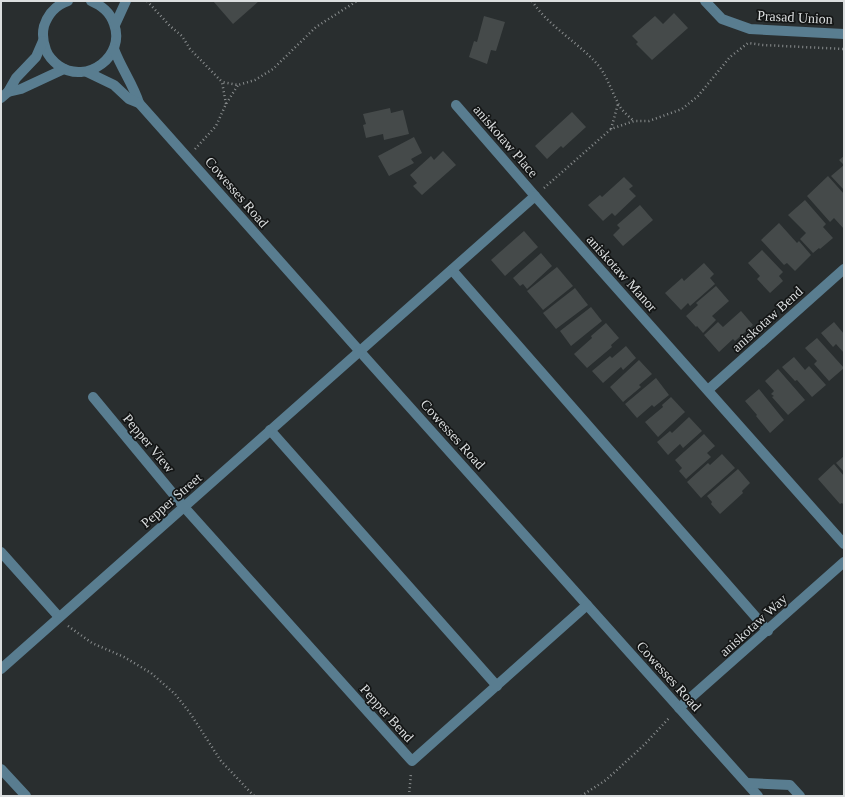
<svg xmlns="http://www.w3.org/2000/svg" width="845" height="797" font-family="'Times New Roman',serif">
  <rect width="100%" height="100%" fill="#292e2f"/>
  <g fill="#454a4a">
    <path d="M213,1H259L233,24Z"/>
    <path d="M674,13L688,28L652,60L636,44L638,42L632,36L655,16L663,24Z"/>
    <path d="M484,16L505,22L496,51L491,50L487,64L469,57L474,41L477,42Z"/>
    <path d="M390,108L391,113L403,110L409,134L384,140L383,134L366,138L363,125L366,124L363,114Z"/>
    <path d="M572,112L586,127L563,148L561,146L547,159L535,146Z"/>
    <path d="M414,137L422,153L411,159L414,163L389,176L378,156Z"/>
    <path d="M443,151L456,165L422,195L413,186L417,183L410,175L431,156L434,160Z"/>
    <path d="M844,156V190L831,176L844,165L839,160Z"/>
    <path d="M828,176L844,194V229L834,218L830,222L807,196Z"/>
    <path d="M624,177L633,186L629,189L636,196L615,216L612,213L603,221L588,205L600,195L602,197Z"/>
    <path d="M805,200L826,224L823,227L833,238L820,249L819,248L813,253L800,239L806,233L788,215Z"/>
    <path d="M640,205L653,220L623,246L613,235L620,228L617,225Z"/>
    <path d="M779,223L797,243L799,241L811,255L795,271L787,263L784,265L761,240Z"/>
    <path d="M524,231L538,247L505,276L491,260Z"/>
    <path d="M762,250L783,272L779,276L783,281L770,293L757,279L760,276L748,263Z"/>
    <path d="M541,253L552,266L527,289L523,284L520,286L513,278Z"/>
    <path d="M704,263L714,274L710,278L715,284L690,306L688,303L681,310L665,293L682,278L684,281Z"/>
    <path d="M557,267L573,286L543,310L527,291Z"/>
    <path d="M716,286L729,301L712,316L716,320L703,333L697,326L696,327L686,316L698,305L696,303Z"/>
    <path d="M575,288L588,305L556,329L543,313Z"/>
    <path d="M591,307L602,321L571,346L560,331Z"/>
    <path d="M741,311L753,325L735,341L733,339L719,352L704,335L718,322L723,327Z"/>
    <path d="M834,322L844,334V353L836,344L833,347L821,333Z"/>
    <path d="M606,323L619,338L611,345L612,347L587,368L574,354L592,338L591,336Z"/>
    <path d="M817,338L844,368L829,381L814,364L817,361L805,348Z"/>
    <path d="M626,346L636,358L623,370L621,367L603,383L592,371L610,356L612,358Z"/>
    <path d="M794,357L805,370L809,366L826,385L812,397L797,380L795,381L782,367Z"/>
    <path d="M639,360L652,374L639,385L641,387L623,402L610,387Z"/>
    <path d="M778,369L805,400L788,415L772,397L774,396L771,394L774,391L765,381Z"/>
    <path d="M656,378L669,395L654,407L652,405L637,418L625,404Z"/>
    <path d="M759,389L784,420L770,433L756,416L757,415L745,401Z"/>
    <path d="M671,397L685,412L658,437L645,422L663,407L662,405Z"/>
    <path d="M689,417L702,431L683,448L680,444L668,455L657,442L670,431L672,433Z"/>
    <path d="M704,434L715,446L707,453L711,457L686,479L679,471L682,468L675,460Z"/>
    <path d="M722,454L735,468L701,498L687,482L708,463L710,465Z"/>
    <path d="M844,456V472L836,463Z"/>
    <path d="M834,464L844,476V505L842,503L840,504L818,479Z"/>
    <path d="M738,469L750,483L742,491L743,493L720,514L711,504L712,502L707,496Z"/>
  </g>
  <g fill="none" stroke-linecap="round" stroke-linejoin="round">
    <g stroke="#8a8e8f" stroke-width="2.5" stroke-dasharray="1 3" stroke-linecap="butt">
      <path d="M147,1L170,26L182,36L190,49L222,82"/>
      <path d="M532,1C549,27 578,42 598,65C607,76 611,90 618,103C621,110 628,116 634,121"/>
      <path d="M226,104L222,82L238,85L255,80L273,69L316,27L357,1"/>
      <path d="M611,129L618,104"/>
      <path d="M195,149L216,126L226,104L238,85"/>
      <path d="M544,188L611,129L634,121H649L682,109L698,96L730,57L748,43L763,45L844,49"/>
      <path d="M68,626L92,643L124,657L151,673L175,694L190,713L221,761L254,796"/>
      <path d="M409,796L411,773"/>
      <path d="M581,796L606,780L644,745L670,717"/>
    </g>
    <g stroke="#597d90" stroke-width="10">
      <path d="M68,1C56,5 48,14 44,26C42,34 43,42 46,50C48,56 54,62 59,66C87,85 126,56 114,24C110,12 102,6 91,1"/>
      <path d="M705,1L722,19L750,29L844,34"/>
      <path d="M115,25L126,1"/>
      <path d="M114,49C121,68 133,84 139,103"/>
      <path d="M87,72L114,85L129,99L139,103L372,365L758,796"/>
      <path d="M8,92L21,89L64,69"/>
      <path d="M1,98L8,92L16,78L36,57L43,41"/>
      <path d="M456,105L535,196"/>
      <path d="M452,270L768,631"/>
      <path d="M708,390L844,269"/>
      <path d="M93,397L184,507L412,761L587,605"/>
      <path d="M270,430L497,686"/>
      <path d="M1,552L59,617"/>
      <path d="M1,669L535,196L844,544"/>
      <path d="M679,708L844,562"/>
      <path d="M1,769L26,796"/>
      <path d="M747,783L790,785L800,796"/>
    </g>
  </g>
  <g text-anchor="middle" stroke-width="3.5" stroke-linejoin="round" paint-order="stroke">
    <g font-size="14" fill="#dbdedf" stroke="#141616">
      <text transform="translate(795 17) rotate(3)" y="5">Prasad Union</text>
      <text transform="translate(506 141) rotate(49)" y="5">aniskotaw Place</text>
      <text transform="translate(237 192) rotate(49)" y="5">Cowesses Road</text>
      <text transform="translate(622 273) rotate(48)" y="5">aniskotaw Manor</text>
      <text transform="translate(767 319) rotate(-42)" y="5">aniskotaw Bend</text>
      <text transform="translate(453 434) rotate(48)" y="5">Cowesses Road</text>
      <text transform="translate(149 443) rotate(50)" y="5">Pepper View</text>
      <text transform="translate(171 500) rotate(-41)" y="5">Pepper Street</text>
      <text transform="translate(753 625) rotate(-42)" y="5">aniskotaw Way</text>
      <text transform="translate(669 676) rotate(48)" y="5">Cowesses Road</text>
      <text transform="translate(387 713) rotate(48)" y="5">Pepper Bend</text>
    </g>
  </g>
  <rect width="845" height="797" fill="none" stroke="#dbdedf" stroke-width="4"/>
</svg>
